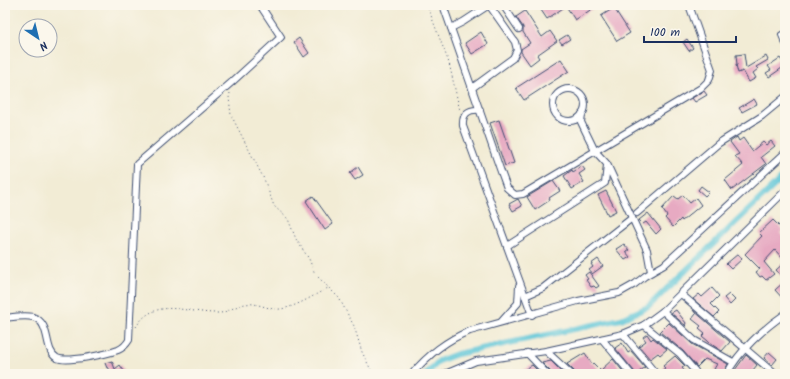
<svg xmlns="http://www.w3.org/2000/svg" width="790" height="379" font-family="Kalam,sans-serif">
  <rect width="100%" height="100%" fill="#fbf7ec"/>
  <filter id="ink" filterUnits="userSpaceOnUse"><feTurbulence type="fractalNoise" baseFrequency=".025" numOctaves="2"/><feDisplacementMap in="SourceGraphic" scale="8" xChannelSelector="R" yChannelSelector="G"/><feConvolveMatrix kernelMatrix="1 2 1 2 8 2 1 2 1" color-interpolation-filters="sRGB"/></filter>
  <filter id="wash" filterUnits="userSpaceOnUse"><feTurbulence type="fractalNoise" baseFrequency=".012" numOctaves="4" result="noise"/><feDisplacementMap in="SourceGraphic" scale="16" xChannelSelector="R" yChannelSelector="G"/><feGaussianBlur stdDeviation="0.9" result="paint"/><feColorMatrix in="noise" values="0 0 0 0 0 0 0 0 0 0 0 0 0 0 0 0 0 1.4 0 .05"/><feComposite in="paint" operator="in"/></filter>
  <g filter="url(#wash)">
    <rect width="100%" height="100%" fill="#f2ecd5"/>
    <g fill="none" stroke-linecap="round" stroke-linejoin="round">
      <path stroke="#5bc5d7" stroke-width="6" d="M426,374L439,361L457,354L621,319L648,307L785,175"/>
    </g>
    <g id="blocks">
      <g fill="#e7aac2">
        <path d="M548,5H598L575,20L566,6L547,19L541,10Z"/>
        <path d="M614,8L630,33L617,41L601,16Z"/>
        <path d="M525,11L542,37L550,31L557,41L537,55L539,58L530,65L521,52V49L530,43L523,32V27L516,17Z"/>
        <path d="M481,32L488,44L472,54L465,43Z"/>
        <path d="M567,35L570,39L562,44L559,40Z"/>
        <path d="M299,38L309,53L304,57L294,42Z"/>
        <path d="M687,39L693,48L689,51L683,42Z"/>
        <path d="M744,54L746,68L766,56L768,60L756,67L758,69L753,73L756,78L749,82L743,71L738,73L736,65H737L736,55Z"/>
        <path d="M780,58L782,61L785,58V73L782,68L769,77L766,73L771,70L768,66Z"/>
        <path d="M561,59L569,71L524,100L516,88Z"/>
        <path d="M704,91L707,95L695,102L692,98Z"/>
        <path d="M754,99L757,104L742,112L739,108Z"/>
        <path d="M499,120L514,163L505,166L490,123Z"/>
        <path d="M737,137L739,141L743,138L752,151L763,142L766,145L771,141L775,146L761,157L766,164L732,190L725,180L743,165L735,156L739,154L730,142Z"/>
        <path d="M582,166L585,170L579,174L584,182L572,189L564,176L572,170L573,172Z"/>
        <path d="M358,167L363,175L355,180L350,173Z"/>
        <path d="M553,181L560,191L549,198L550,200L535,210L527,197Z"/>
        <path d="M701,186L709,192L705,196L698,190Z"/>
        <path d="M606,191L616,211L608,215L598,195Z"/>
        <path d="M683,195L690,203L696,198L701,205L682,221L681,219L673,227L665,218L667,216L662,209L674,196L678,199Z"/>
        <path d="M313,196L333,224L325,230L306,201Z"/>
        <path d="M518,199L522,206L513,211L509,204Z"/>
        <path d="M648,213L661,229L656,234L646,222L643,224L639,220Z"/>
        <path d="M773,220L783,230L780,233L785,239V261L775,250L764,262L774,274L766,280L762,276L760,277L756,272L760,269L745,254L762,236L759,233Z"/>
        <path d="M624,244L629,250L626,252L630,257L625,260L616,249Z"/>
        <path d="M738,254L742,259L731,269L726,264Z"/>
        <path d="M598,259L603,266L592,274L589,270L593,267L591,264Z"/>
        <path d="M785,262V280L776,270Z"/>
        <path d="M589,272L599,286L596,288L594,286L591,287L586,280L588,279L585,275Z"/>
        <path d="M785,281V301L775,290Z"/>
        <path d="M712,288L719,296L711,304L719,312L714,317L693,299L699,294L702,297Z"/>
        <path d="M729,294L735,300L730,305L724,298Z"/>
        <path d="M676,310L686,323L685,325L686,326L671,313Z"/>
        <path d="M693,310L730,342L722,351L714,346L702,336L705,333L699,328L701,326L692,319L696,314Z"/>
        <path d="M669,323L692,344L728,364L723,374L714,369L717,364L705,359L697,367L683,351L660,332Z"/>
        <path d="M647,334L651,340L653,338L667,349L660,355L658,353L650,359L639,346L646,341L643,337Z"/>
        <path d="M622,343L628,353L631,351L645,367L637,374H635L634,371L615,348Z"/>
        <path d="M769,352L777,359L772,365L764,358Z"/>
        <path d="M585,353L592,364L593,363L604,374H575L574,371L567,364Z"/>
        <path d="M746,355L757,365L753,370L758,374H732Z"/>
        <path d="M675,356L685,366L682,368L687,374H660V372L665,368L663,366Z"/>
        <path d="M613,359L625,374H606L602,369Z"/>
        <path d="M112,361L115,369L120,365L126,374H107L111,372L108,367L107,368L105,363Z"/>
        <path d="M551,361L564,374H551L550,371L542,363Z"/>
        <path d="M532,365L541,374H518Z"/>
      </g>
    </g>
  </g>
  <g filter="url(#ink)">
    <use href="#blocks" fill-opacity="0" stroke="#3b4b70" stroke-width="1"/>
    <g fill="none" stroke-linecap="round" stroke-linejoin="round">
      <g stroke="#3b4b70" stroke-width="8">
        <g id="minor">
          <path d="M443,5L500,169L507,188L515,195L523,194L701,88L709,80L712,70L689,5"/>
          <path d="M503,5L519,29"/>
          <path d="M451,28L463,22L489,5"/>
          <path d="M782,35L785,42"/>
          <path d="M472,88L513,58L517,50L515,42L489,5"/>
          <circle cx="569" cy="105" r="16"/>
          <path d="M480,110C468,109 462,114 463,126L532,315"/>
          <path d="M582,114L581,122L595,151L607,164L647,250L651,272"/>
          <path d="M637,213L719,143L762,116L785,97"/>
          <path d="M507,246L605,183L607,165"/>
          <path d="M681,294L775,374"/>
          <path d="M525,296L543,288L632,218"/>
          <path d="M663,311L694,340L733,362"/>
          <path d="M5,318C13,317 25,315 33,317C52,323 43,350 57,358C67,363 107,354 118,350C123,348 126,345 129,340L137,164L232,82L281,37L260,5"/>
          <path d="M502,321L518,303L519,286"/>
          <path d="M644,325L680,354L695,371"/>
          <path d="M623,334L656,374"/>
          <path d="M602,339L631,374"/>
          <path d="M546,351L571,374"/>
          <path d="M527,353L547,374"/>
          <path d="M412,374C427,356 448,339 470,331L578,301L619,293L635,284L645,276L664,265L785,153"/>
          <path d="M445,374L476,361L546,351L623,334L644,325L663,311L785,191"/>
          <path d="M727,374C738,352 764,328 785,314"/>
        </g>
      </g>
      <g stroke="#3b4b70" stroke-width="1" stroke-dasharray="1 3" stroke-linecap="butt">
        <path d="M427,5L449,63L460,111"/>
        <path d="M230,93L229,98L231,115L264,179L274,206L288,219L296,239L309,259L315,274L339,298L354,326L362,352L373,374"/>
        <path d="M136,327C152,301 176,309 202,312C208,313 214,313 221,313C232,310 241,302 253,304C262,305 271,310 280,309C297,307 314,295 328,288"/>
      </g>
      <use href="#minor" stroke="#fff" stroke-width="6"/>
    </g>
  </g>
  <rect width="790" height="379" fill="none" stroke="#fbf7ec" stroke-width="20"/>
  <g transform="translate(38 38) rotate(145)"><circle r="19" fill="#fbf7ec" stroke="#a1a7b3"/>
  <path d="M0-3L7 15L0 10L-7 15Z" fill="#1f6fb2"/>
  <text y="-6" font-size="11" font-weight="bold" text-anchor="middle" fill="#1b2f5e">N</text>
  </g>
  <path d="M644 36v6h92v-6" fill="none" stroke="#1b2f5e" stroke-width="2"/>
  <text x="650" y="36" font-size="12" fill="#1b2f5e" stroke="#fbf7ec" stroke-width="3" paint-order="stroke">100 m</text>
</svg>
